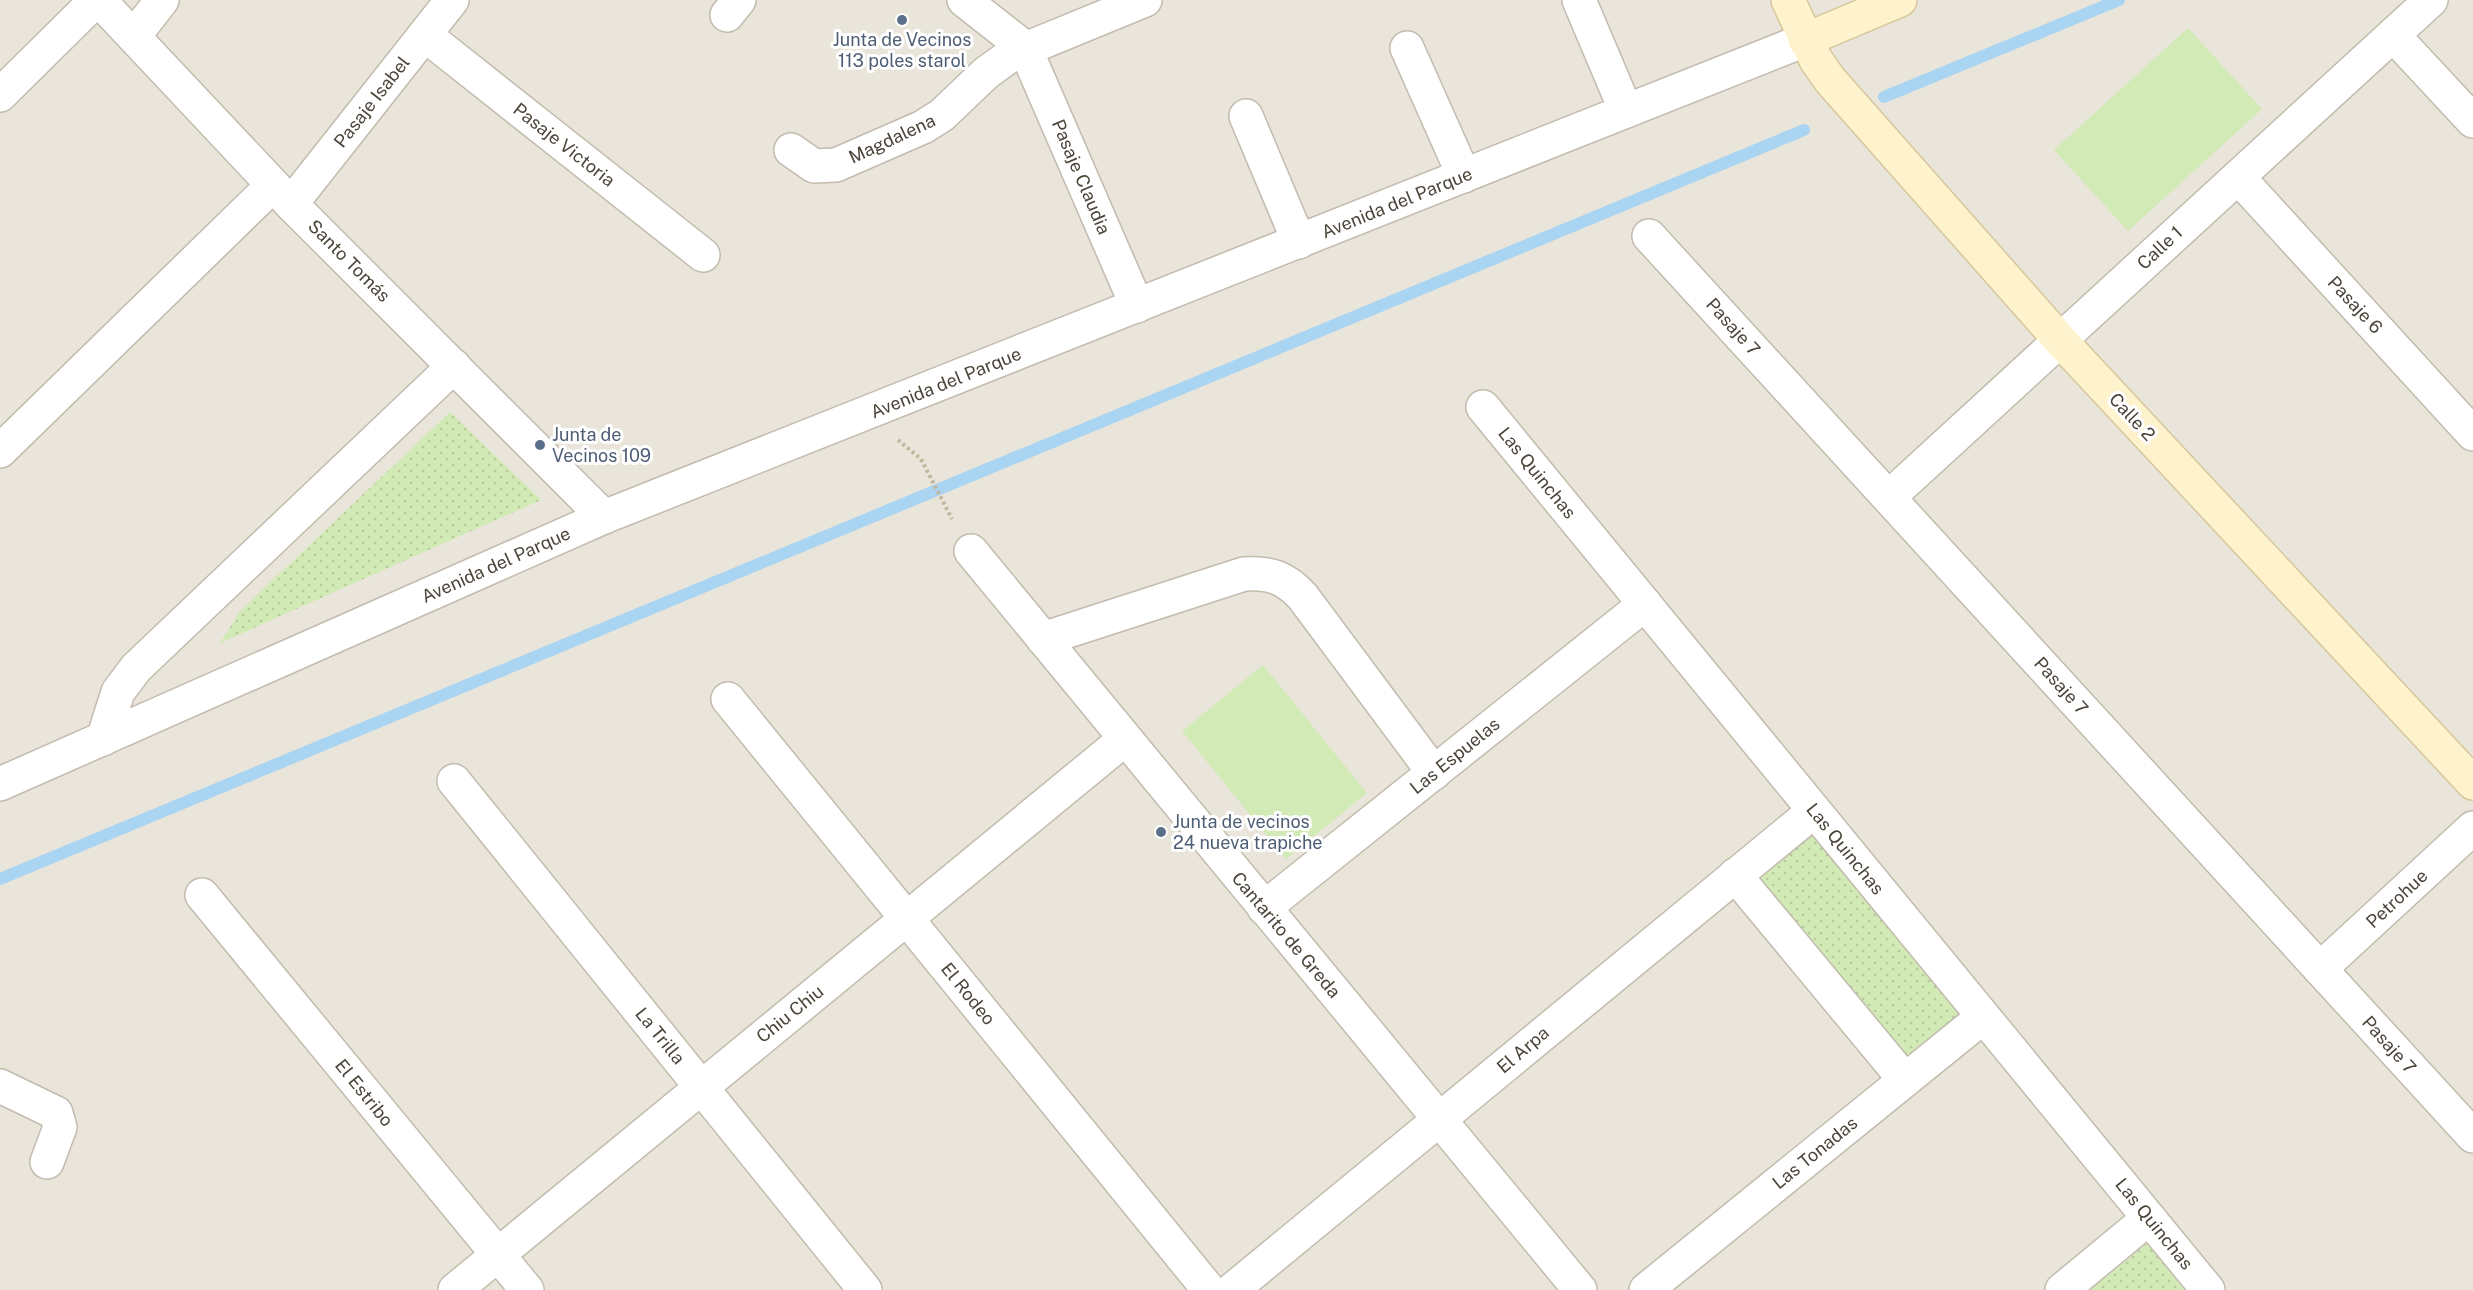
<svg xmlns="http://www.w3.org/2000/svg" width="2473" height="1290" font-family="'Public Sans',sans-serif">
  <defs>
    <pattern id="grass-dots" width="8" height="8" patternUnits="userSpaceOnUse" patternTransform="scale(1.5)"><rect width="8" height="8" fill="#d2eab5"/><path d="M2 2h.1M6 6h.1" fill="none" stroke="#b6ca9c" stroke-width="1.8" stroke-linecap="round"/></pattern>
  </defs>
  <rect width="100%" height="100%" fill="#f6f3ec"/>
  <rect fill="#eae5da" x="0" y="0" width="2473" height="1290"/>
  <g fill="url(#grass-dots)">
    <path d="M450,412L541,500L220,643L241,610Z"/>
    <path d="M1812,830L1964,1015L1905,1064L1755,881Z"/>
    <path d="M2149,1242L2189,1290H2090Z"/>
  </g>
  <g fill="#d2eab5">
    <path d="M2188,28L2262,109L2128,231L2054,150Z"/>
    <path d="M1263,665L1367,793L1286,859L1182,731Z"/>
  </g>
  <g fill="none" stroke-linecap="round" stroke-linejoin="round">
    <g stroke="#a9d4f2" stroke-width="12">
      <path d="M1884,97L2119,0"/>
      <path d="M0,879L1804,130"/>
    </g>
    <g stroke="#c2bbae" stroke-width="36">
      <g id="street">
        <path d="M99,0L291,204L604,517"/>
        <path d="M964,0L1025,48L1137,306"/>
        <path d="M1579,0L1626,111"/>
        <path d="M727,15L739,0"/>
        <path d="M425,35L703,255"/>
        <path d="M2393,35L2473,121"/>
        <path d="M134,36L162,0"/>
        <path d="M1407,48L1464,176"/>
        <path d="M0,95L96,0"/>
        <path d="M1246,116L1299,242"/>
        <path d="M791,150L814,166L836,165L923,127L942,115L986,73L1011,55L1145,0"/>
        <path d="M2238,177L2473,434"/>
        <path d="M291,204L452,0"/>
        <path d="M1649,236L2473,1136"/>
        <path d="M1483,407L2208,1290"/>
        <path d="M0,451L273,185"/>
        <path d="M1889,497L2431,0"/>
        <path d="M971,551L1580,1290"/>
        <path d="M1043,639L1244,574C1270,572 1286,578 1303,597L1434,773"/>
        <path d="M728,699L1209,1290"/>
        <path d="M103,739L118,692L136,668L454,366"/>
        <path d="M454,781L865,1290"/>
        <path d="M0,784L604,517L1805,40"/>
        <path d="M1735,875L1905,1080"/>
        <path d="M202,895L527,1290"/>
        <path d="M1264,908L1645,604"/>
        <path d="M2320,969L2473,828"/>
        <path d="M0,1086L56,1113L60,1127L47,1162"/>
        <path d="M455,1290L1125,739"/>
        <path d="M1232,1290L1814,811"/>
        <path d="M1646,1290L1983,1017"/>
        <path d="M2062,1290L2149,1218"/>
      </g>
    </g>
    <g stroke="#d6c79b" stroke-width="36">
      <g id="secondary">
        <path d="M1788,0L1816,60L1830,80L2060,340L2473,783"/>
        <path d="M1805,40L1900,0"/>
      </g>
    </g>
    <path stroke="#c4b79f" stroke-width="4" stroke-dasharray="3 3" stroke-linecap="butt" d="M898,440L921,459L952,519"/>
    <use href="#street" stroke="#fff" stroke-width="33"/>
    <use href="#secondary" stroke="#fff3cd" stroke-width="33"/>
  </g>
  <g fill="#5c6f8a" stroke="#fff" stroke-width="2">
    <circle cx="902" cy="20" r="6"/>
    <circle cx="540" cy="445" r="6"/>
    <circle cx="1161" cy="832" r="6"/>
  </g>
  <g text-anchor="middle" stroke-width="6" stroke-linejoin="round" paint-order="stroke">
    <g font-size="18" fill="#4e5e75" stroke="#fff" text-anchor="start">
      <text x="902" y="46" text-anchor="middle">Junta de Vecinos<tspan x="902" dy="21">113 poles starol</tspan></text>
      <text x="552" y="441">Junta de<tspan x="552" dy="21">Vecinos 109</tspan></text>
      <text x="1173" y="828">Junta de vecinos<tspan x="1173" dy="21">24 nueva trapiche</tspan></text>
    </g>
    <g font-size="18" fill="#4b4439" stroke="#fff">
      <text transform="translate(372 102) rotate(-52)" y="6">Pasaje Isabel</text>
      <text transform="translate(892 139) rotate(-25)" y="6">Magdalena</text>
      <text transform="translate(564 145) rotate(38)" y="6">Pasaje Victoria</text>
      <text transform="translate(1081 177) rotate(67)" y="6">Pasaje Claudia</text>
      <text transform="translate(1397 203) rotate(-22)" y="6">Avenida del Parque</text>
      <text transform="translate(2160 248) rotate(-43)" y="6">Calle 1</text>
      <text transform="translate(349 261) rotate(45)" y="6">Santo Tomás</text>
      <text transform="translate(2355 305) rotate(47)" y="6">Pasaje 6</text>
      <text transform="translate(1733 327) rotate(48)" y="6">Pasaje 7</text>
      <text transform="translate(946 383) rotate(-22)" y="6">Avenida del Parque</text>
      <text transform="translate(2132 417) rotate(47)" y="6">Calle 2</text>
      <text transform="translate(1537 473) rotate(51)" y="6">Las Quinchas</text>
      <text transform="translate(496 565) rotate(-24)" y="6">Avenida del Parque</text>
      <text transform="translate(2061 686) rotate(48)" y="6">Pasaje 7</text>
      <text transform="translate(1455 756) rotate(-39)" y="6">Las Espuelas</text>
      <text transform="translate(1845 849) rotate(51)" y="6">Las Quinchas</text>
      <text transform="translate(2397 899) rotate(-43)" y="6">Petrohue</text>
      <text transform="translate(1286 935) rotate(50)" y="6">Cantarito de Greda</text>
      <text transform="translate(968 994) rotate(51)" y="6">El Rodeo</text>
      <text transform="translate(790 1014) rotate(-39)" y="6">Chiu Chiu</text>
      <text transform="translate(660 1036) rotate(51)" y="6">La Trilla</text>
      <text transform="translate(2389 1045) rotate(48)" y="6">Pasaje 7</text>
      <text transform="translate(1523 1050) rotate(-40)" y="6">El Arpa</text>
      <text transform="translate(364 1093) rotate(51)" y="6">El Estribo</text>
      <text transform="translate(1815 1153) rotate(-39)" y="6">Las Tonadas</text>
      <text transform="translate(2154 1224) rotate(51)" y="6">Las Quinchas</text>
    </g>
  </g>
</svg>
